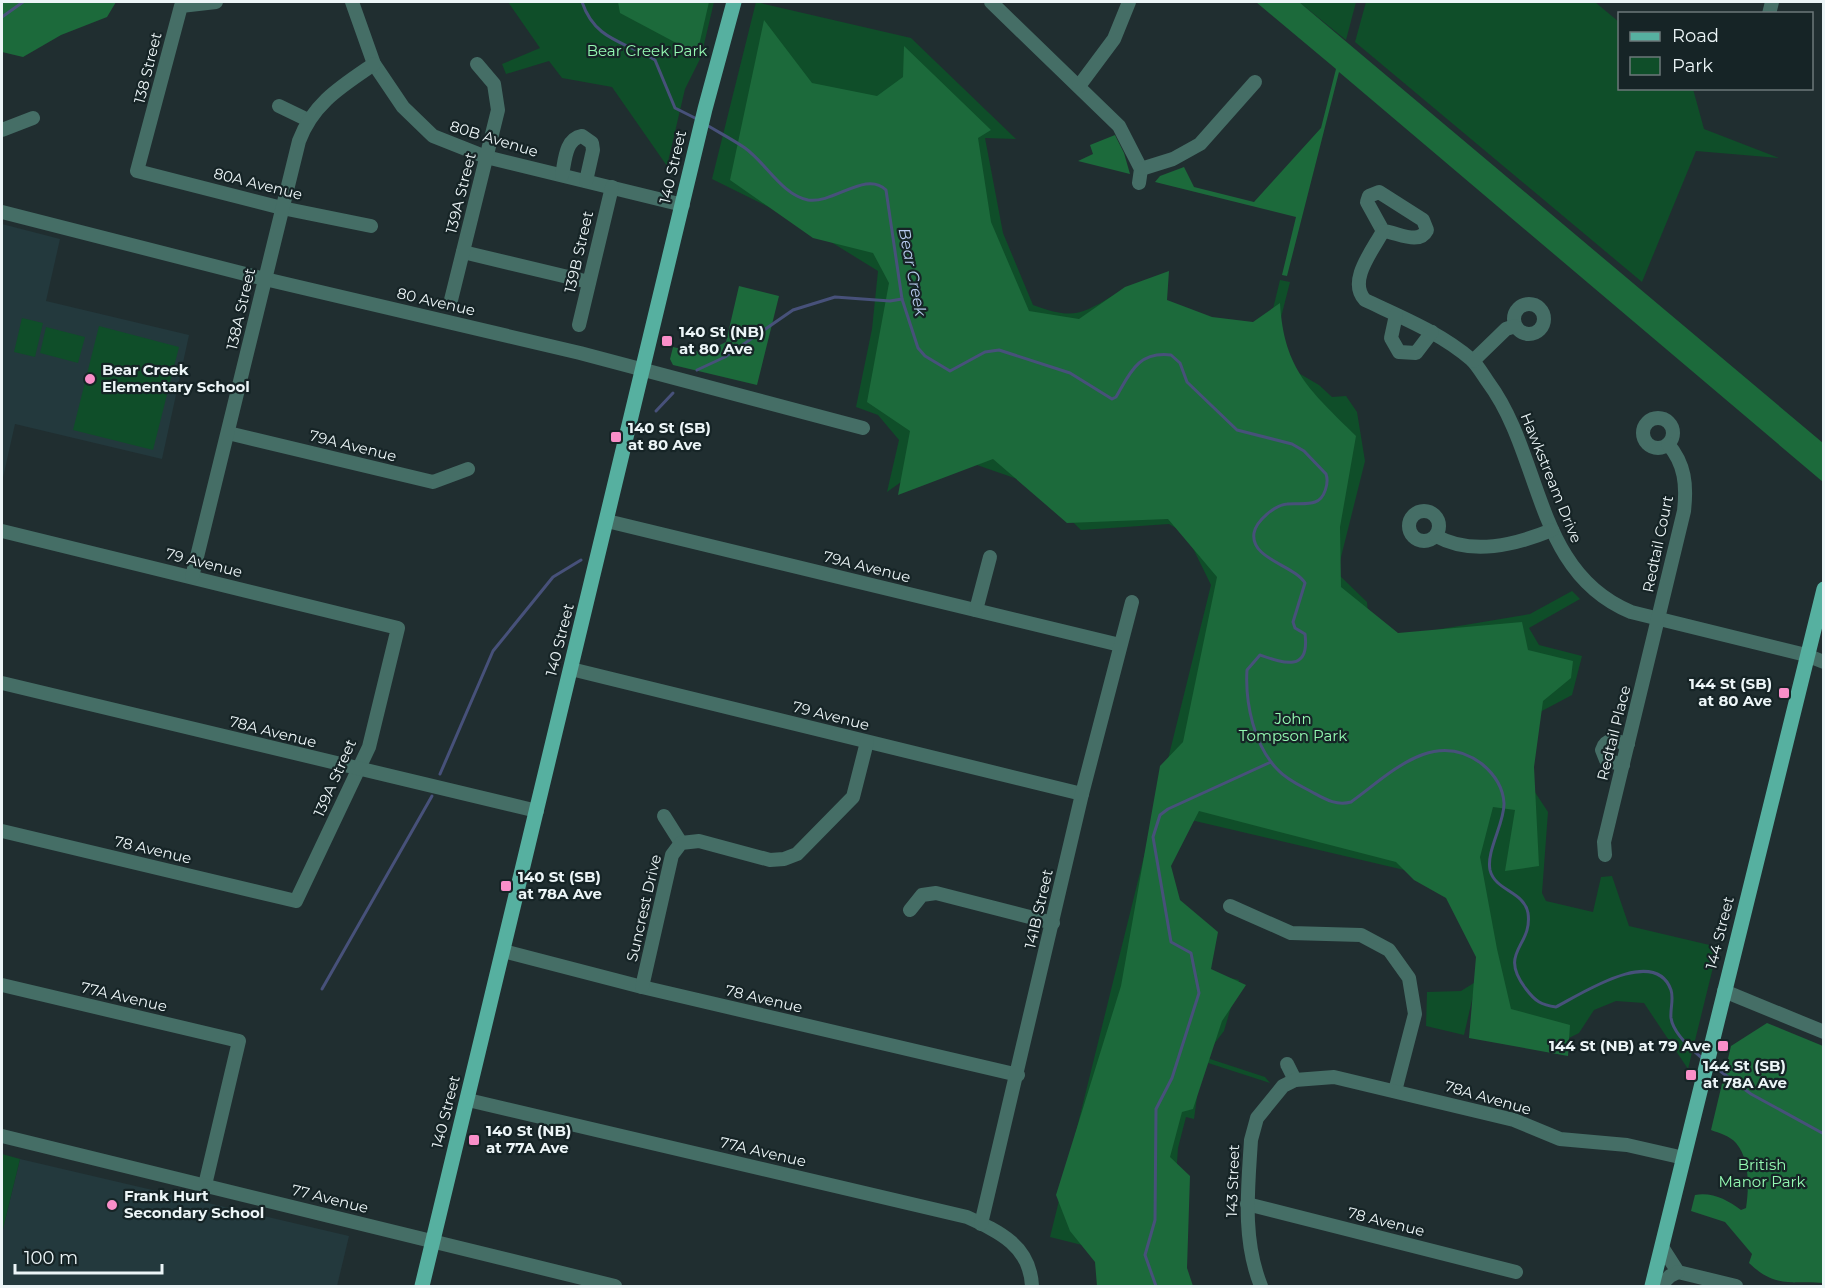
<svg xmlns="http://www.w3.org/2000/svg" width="1825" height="1288" font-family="Montserrat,sans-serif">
  <rect width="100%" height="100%" fill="#202e30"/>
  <g fill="#23393d">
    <path d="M2,224L60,239L46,301L189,335L162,459L15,424L2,482Z"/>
    <path d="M20,1159L349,1236L337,1286H2V1233Z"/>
  </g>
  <g fill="#0f4e29">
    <path d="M508,2H714L701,57L685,89L667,166L612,87L562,78L549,61L506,74L502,64L540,48Z"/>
    <path d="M756,2L911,38L1016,139L985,138L1003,233L1033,305C1072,319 1079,316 1114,295L1264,346L1280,280L1290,282L1271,357L1319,385L1332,397L1346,396L1357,412L1365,461L1337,573L1367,602L1371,645L1396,646L1435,630L1530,614L1572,591L1580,599L1529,628L1539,645L1582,656L1572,695L1540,712L1529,783L1548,812L1542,893L1546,901L1593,912L1601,877L1612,876L1629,926L1718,947L1688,1069L1644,1003L1616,1001L1594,1010L1579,1033L1567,1039L1542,1040L1475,987L1464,1035L1426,1026L1427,992L1461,991L1477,981L1481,962L1447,880L1178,817L1165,871L1207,973L1239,980L1224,1031L1204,1057L1265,1077L1270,1083L1202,1061L1194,1119L1186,1117L1178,1148L1175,1191L1102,1250L1050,1237L1211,585L1186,534L1169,524L1081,530L1035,485L974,464L915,472L887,492L899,440L878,415L856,407L872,329L878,271L797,221L712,179Z"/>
    <path d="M1299,2H1356L1346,40Z"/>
    <path d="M1366,2H1595L1619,22L1620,88L1693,89L1704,129L1779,158L1696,151L1642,282L1355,42Z"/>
    <path d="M22,318L43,323L35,357L14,352Z"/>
    <path d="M99,326L179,347L153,450L73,430Z"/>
    <path d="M46,327L85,337L78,363L40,353Z"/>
    <path d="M2,1154L20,1159L2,1233Z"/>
  </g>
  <g fill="#1c6a3b">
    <path d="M2,2H116L107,17L61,35L23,57L2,52Z"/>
    <path d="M618,2H709L697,54L620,13Z"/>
    <path d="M1256,2H1299L1823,443V482L1339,72L1287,276L1282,275L1296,217L1155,182L1160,176L1184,167L1194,187L1254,202L1321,128L1336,69Z"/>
    <path d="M764,20L812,83L877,96L903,77L904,46L991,130L978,138L991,222L1029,311L1079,319L1125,287L1169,271L1167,300L1212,317L1253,322L1280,303C1284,371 1311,391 1356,436L1340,527L1341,587L1398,633L1522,622L1528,650L1573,661L1571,678L1543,701L1534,767L1539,866L1505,871L1515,810L1493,807L1480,857L1497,949L1511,1009L1570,1025L1568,1056L1469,1038L1476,957L1446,898L1414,880L1396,862L1199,811L1171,866L1180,900L1218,932L1211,969L1246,985L1222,1021L1193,1109L1182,1112L1170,1157L1190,1176L1187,1268L1193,1286H1097L1095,1262L1070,1231L1056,1195L1121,986L1160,766L1183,742L1217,577L1168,519L1067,523L993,459L898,495L910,431L867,402L889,283L873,253L813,238L730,180Z"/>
    <path d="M1115,135L1124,153L1130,174L1078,161L1093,154L1090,145Z"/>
    <path d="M739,286L779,296L757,385L673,365L670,359L673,347C698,353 703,354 726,342Z"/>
    <path d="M1767,1023L1823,1046V1283C1790,1281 1775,1288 1749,1263L1752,1254L1725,1222L1691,1211L1695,1195C1713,1192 1727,1200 1741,1210L1746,1208C1749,1189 1750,1159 1736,1143C1730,1136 1719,1133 1711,1130L1731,1046Z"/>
  </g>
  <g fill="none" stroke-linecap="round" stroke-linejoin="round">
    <g stroke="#47517a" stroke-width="3">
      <path d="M582,2C595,40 623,41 655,60L675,108L697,119"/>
      <path d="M2,17L23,2"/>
      <path d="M705,124C718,132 732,139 745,148C766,163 782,195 808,200C834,204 866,170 886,190L902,299L918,348L925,356L950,371L985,352L999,350L1070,373L1112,399L1116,397C1130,373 1138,351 1171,355L1180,363L1187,382L1237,430L1292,444L1304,451L1326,474C1329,482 1325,499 1315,502C1307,505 1296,503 1287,504C1275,505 1256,521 1254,533C1250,559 1294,565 1305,583L1293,622L1295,628L1305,634C1310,673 1283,663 1260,655L1247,670C1245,703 1254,746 1278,770C1287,780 1301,786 1312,792C1325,799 1336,806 1351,802C1390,774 1434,727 1482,764C1494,774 1503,787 1504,803C1505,822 1486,851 1490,870C1495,891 1524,891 1528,913C1533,947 1497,951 1526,989C1535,1001 1541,1005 1556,1007C1581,994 1655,945 1671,990C1674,999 1670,1009 1671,1018C1673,1032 1691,1049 1702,1058"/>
      <path d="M697,370L725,357L793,310L835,297L890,301L902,299"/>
      <path d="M656,411L673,393"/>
      <path d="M440,774L493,651L553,577L581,560"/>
      <path d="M322,989L432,796"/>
      <path d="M1712,1065L1751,1094L1824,1134"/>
      <path d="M1156,1286L1145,1255L1155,1220L1156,1109L1172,1078L1199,993L1191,953L1171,942L1153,837L1160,815L1168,809L1271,762"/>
    </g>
    <g stroke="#456e66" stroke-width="14">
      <path d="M216,2L181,6L137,171L282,208L371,226"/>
      <path d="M352,2L374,64L403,107L433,136L486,157L683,205"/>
      <path d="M991,2L1119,126L1141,169L1139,183"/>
      <path d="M1769,14L1772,2"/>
      <path d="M1079,86L1114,39L1129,2"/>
      <path d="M279,106L308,120"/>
      <path d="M2,130L33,118"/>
      <path d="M1141,169L1173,159L1200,144L1255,82"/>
      <path d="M562,175C565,161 565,139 582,136L592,143L593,150L586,181"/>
      <path d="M1379,192L1423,220L1427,230C1419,246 1397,232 1383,231L1367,202L1369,196Z"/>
      <path d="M2,212L265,279L580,353L863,428"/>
      <path d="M1383,231C1373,250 1347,281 1365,300C1401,317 1441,333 1472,360C1478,366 1483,375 1488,382C1543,456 1534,572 1631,612L1806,655L1824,662"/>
      <path d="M463,252L589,282"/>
      <path d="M451,300L498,110L494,84L477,64"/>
      <circle cx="1529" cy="319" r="15"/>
      <path d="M1396,315L1391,338L1399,352L1416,353L1432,332"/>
      <path d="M579,325L612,187"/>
      <path d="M1473,361L1506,329L1515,326"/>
      <circle cx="1658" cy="433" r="15"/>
      <path d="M228,433L433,482L468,469"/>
      <circle cx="1424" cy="526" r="15"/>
      <path d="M607,521L1120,645"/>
      <path d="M2,531L398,628L369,747L296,901L2,831"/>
      <path d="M1436,536C1472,556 1515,545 1552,530"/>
      <path d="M192,577L299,141C313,103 342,86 374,64"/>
      <path d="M976,610L990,557"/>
      <path d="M571,669L1082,794"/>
      <path d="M2,683L537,811"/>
      <path d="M1623,765L1606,760L1602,750C1606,737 1617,741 1628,744"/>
      <path d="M664,816L681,843"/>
      <path d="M1605,855L1604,842L1610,817L1684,511C1687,485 1685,464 1668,444"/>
      <path d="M1230,906L1291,933L1361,935L1389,950L1409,978L1415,1014L1395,1091"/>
      <path d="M910,910L922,895L936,893L1053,923"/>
      <path d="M503,951L642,987L1018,1075"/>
      <path d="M2,985L239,1041L205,1185"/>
      <path d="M642,987L672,855L681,843L699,841L770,860L784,859L797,854L853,797L867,742"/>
      <path d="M1724,991L1824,1032"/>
      <path d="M1287,1064L1295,1080"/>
      <path d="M468,1100L967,1217C1000,1232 1030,1246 1032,1286"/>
      <path d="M2,1136L615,1286"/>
      <path d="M1247,1204L1516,1272"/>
      <path d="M981,1224L1082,794L1132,602"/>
      <path d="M1662,1247L1678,1272L1736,1286"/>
      <path d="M1261,1286C1242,1239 1248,1189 1251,1140L1257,1118L1283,1086L1295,1080L1334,1077L1514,1120L1560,1139L1627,1145L1684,1158"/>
      <path d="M1660,1286L1670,1276L1678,1272"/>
    </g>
    <g stroke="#56b0a0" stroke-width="15">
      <path d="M422,1286L705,109L734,2"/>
      <path d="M1652,1286L1824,589"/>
    </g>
  </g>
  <g fill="#f98fc9" stroke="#162426" stroke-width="2">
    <rect x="661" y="335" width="12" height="12" rx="3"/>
    <circle cx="90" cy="379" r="6"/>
    <rect x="610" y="431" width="12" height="12" rx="3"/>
    <rect x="1778" y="687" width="12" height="12" rx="3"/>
    <rect x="500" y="880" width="12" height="12" rx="3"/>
    <rect x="1717" y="1040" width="12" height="12" rx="3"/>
    <rect x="1685" y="1069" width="12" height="12" rx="3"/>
    <rect x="468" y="1134" width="12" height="12" rx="3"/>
    <circle cx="112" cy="1205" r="6"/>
  </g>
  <g text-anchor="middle" stroke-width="4.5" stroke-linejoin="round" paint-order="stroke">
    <g font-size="15" fill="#95fab3" stroke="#162426">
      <text x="647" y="56">Bear Creek Park</text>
      <text x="1293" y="724">John<tspan x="1293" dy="17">Tompson Park</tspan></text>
      <text x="1762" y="1170">British<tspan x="1762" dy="17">Manor Park</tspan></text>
    </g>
    <g font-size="15" fill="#ecf5f7" stroke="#162426">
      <text transform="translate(148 68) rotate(-76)" y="5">138 Street</text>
      <text transform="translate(494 139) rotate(17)" y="5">80B Avenue</text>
      <text transform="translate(673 167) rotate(-77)" y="5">140 Street</text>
      <text transform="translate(258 184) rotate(14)" y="5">80A Avenue</text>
      <text transform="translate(461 193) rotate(-76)" y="5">139A Street</text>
      <text transform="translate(579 252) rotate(-77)" y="5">139B Street</text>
      <text transform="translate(436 302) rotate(13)" y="5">80 Avenue</text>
      <text transform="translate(241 309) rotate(-77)" y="5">138A Street</text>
      <text transform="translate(353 446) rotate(14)" y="5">79A Avenue</text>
      <text transform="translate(1551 478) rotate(68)" y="5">Hawkstream Drive</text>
      <text transform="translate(1658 544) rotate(-78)" y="5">Redtail Court</text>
      <text transform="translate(204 563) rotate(14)" y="5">79 Avenue</text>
      <text transform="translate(867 567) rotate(14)" y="5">79A Avenue</text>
      <text transform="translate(560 640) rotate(-76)" y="5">140 Street</text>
      <text transform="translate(831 716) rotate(14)" y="5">79 Avenue</text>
      <text transform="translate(273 732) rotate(14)" y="5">78A Avenue</text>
      <text transform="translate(1614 733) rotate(-76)" y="5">Redtail Place</text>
      <text transform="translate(335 778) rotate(-66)" y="5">139A Street</text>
      <text transform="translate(153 850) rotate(13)" y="5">78 Avenue</text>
      <text transform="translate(644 908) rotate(-77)" y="5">Suncrest Drive</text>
      <text transform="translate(1039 909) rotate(-77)" y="5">141B Street</text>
      <text transform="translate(1720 933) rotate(-76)" y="5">144 Street</text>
      <text transform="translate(124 997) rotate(13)" y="5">77A Avenue</text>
      <text transform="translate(764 999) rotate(13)" y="5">78 Avenue</text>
      <text transform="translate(1488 1098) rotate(16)" y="5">78A Avenue</text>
      <text transform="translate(446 1112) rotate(-76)" y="5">140 Street</text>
      <text transform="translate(763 1152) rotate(13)" y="5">77A Avenue</text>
      <text transform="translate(1233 1181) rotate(-88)" y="5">143 Street</text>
      <text transform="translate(330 1199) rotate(14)" y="5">77 Avenue</text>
      <text transform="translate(1386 1222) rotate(14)" y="5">78 Avenue</text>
    </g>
    <g font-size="15" font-weight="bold" fill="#ecf5f7" stroke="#162426" text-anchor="start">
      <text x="679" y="337">140 St (NB)<tspan x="679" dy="17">at 80 Ave</tspan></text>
      <text x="102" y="375">Bear Creek<tspan x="102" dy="17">Elementary School</tspan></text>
      <text x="628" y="433">140 St (SB)<tspan x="628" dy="17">at 80 Ave</tspan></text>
      <text x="1772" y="689" text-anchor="end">144 St (SB)<tspan x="1772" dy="17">at 80 Ave</tspan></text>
      <text x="518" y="882">140 St (SB)<tspan x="518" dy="17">at 78A Ave</tspan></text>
      <text x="1711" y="1051" text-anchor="end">144 St (NB) at 79 Ave</text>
      <text x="1703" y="1071">144 St (SB)<tspan x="1703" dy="17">at 78A Ave</tspan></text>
      <text x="486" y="1136">140 St (NB)<tspan x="486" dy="17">at 77A Ave</tspan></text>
      <text x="124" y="1201">Frank Hurt<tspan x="124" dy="17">Secondary School</tspan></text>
    </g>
    <g font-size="16" font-style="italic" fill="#b8cbef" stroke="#162426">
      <text transform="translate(913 272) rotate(79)" y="6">Bear Creek</text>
    </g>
  </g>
  <rect width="1825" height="1288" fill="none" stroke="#ecf5f7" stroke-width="6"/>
  <rect x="1618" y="12" width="195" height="78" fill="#162426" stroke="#6c787a" stroke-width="1.5"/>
  <rect x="1630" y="32" width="30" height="9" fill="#56b0a0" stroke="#6c787a" stroke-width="1.5"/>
  <text x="1672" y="42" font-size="18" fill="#ecf5f7">Road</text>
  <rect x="1630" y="57" width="30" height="18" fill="#0f4e29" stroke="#6c787a" stroke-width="1.5"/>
  <text x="1672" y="72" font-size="18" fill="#ecf5f7">Park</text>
  <path d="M15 1264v9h147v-9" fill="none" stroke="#ecf5f7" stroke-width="3"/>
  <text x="24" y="1264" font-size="18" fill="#ecf5f7" stroke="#162426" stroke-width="4.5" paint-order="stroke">100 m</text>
</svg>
